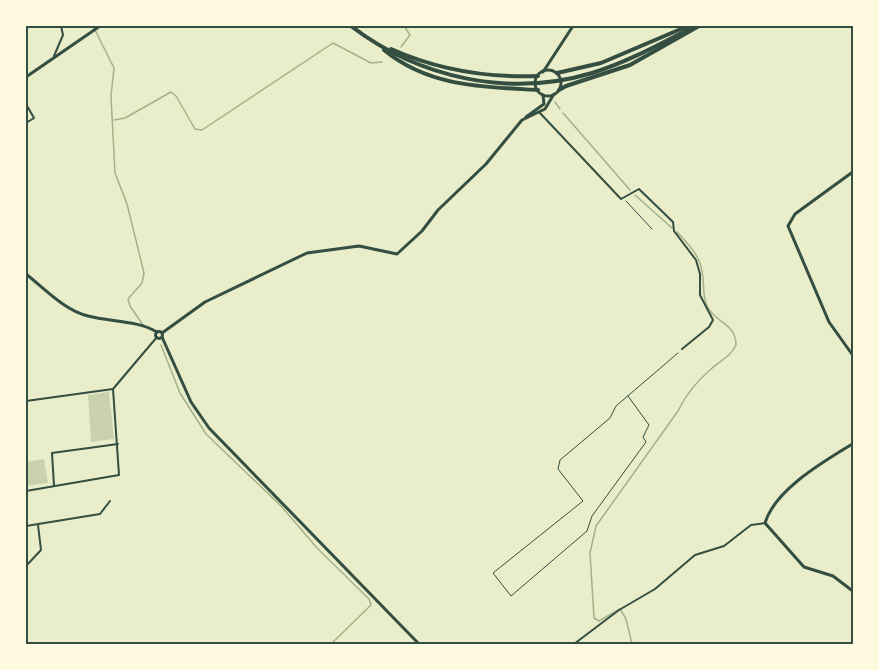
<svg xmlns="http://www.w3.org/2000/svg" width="879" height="670" font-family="'Open Sans',sans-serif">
  <rect width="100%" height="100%" fill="#e9edc9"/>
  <g fill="#cad2ad">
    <path d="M109,392L114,439L91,442L88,395Z"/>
    <path d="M44,459L48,483L26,486V462Z"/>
  </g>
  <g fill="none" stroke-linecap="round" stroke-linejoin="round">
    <g stroke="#a3b18a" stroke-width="1.5">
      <path d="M93,26L114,68L111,96L115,173L127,204L144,273L142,283L128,299L130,306L143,325"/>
      <path d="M401,47L410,35L404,26"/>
      <path d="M555,102L560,109"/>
      <path d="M563,113L630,190"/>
      <path d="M114,120L125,118L171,92L176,96L195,129L202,130L333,43L371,63L382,62"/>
      <path d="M635,195L672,228"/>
      <path d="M161,345L180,393L206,434L281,506L318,549L369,599L371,605L331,644"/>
      <path d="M632,644L626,619L620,609L599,621L594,618L590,553L596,526L678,411C686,394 697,381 711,369C720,361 731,356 736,345C736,323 715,323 707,306C703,297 704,288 703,279C702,257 690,246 677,232"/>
    </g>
    <g stroke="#344e41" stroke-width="1">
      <path d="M626,201L652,229"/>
      <path d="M628,396L649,425L643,437L646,442L592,516L587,531L511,596L493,573L583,501L558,469L560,460L610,418L616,406L678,353"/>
    </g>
    <g stroke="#344e41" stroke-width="2">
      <path d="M54,56L63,35L61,26"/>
      <path d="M26,104L34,118L26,123"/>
      <path d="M539,112L621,199L639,189L673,222L674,231L696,260L700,274V295L713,320L709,327L682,349"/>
      <path d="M26,401L113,389"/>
      <path d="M54,486L52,453L118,444"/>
      <path d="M26,491L119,475L113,389L157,337"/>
      <path d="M26,526L100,514L110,501"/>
      <path d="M26,566L41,550L38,525"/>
      <path d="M574,644L619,610L655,589L695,555L724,546L751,525L765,523"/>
    </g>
    <g stroke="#344e41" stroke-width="3">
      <circle cx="548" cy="83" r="13"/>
      <path d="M543,72L573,26"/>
      <path d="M526,117L544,104L543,95"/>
      <path d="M854,171L795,214L788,226L829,322L854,357"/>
      <path d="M26,274C45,289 64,310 88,316C110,322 137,320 157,332"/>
      <circle cx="159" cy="335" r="3.5"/>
      <path d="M162,333L205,302L307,253L359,246L397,254L422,231L438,210L486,164L522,120L545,109L554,94"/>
      <path d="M162,337L191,402L209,428L419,644"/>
      <path d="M854,443C825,461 775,489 765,523L804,567L833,576L854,592"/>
    </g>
    <path stroke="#344e41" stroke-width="3" d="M26,77L100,26"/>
    <g stroke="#344e41" stroke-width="4">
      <path d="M351,26C419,78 509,98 592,73C628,62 662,43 695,26"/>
      <path d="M391,49C438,70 487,78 538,76"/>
      <path d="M384,50C429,87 483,87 538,90"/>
      <path d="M557,73L601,63L688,26"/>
      <path d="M559,90L566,86L630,65L699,26"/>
    </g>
  </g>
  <rect width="879" height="670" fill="none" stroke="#fefae0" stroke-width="54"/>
  <rect x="27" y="27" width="825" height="616" fill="none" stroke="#344e41" stroke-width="2"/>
</svg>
